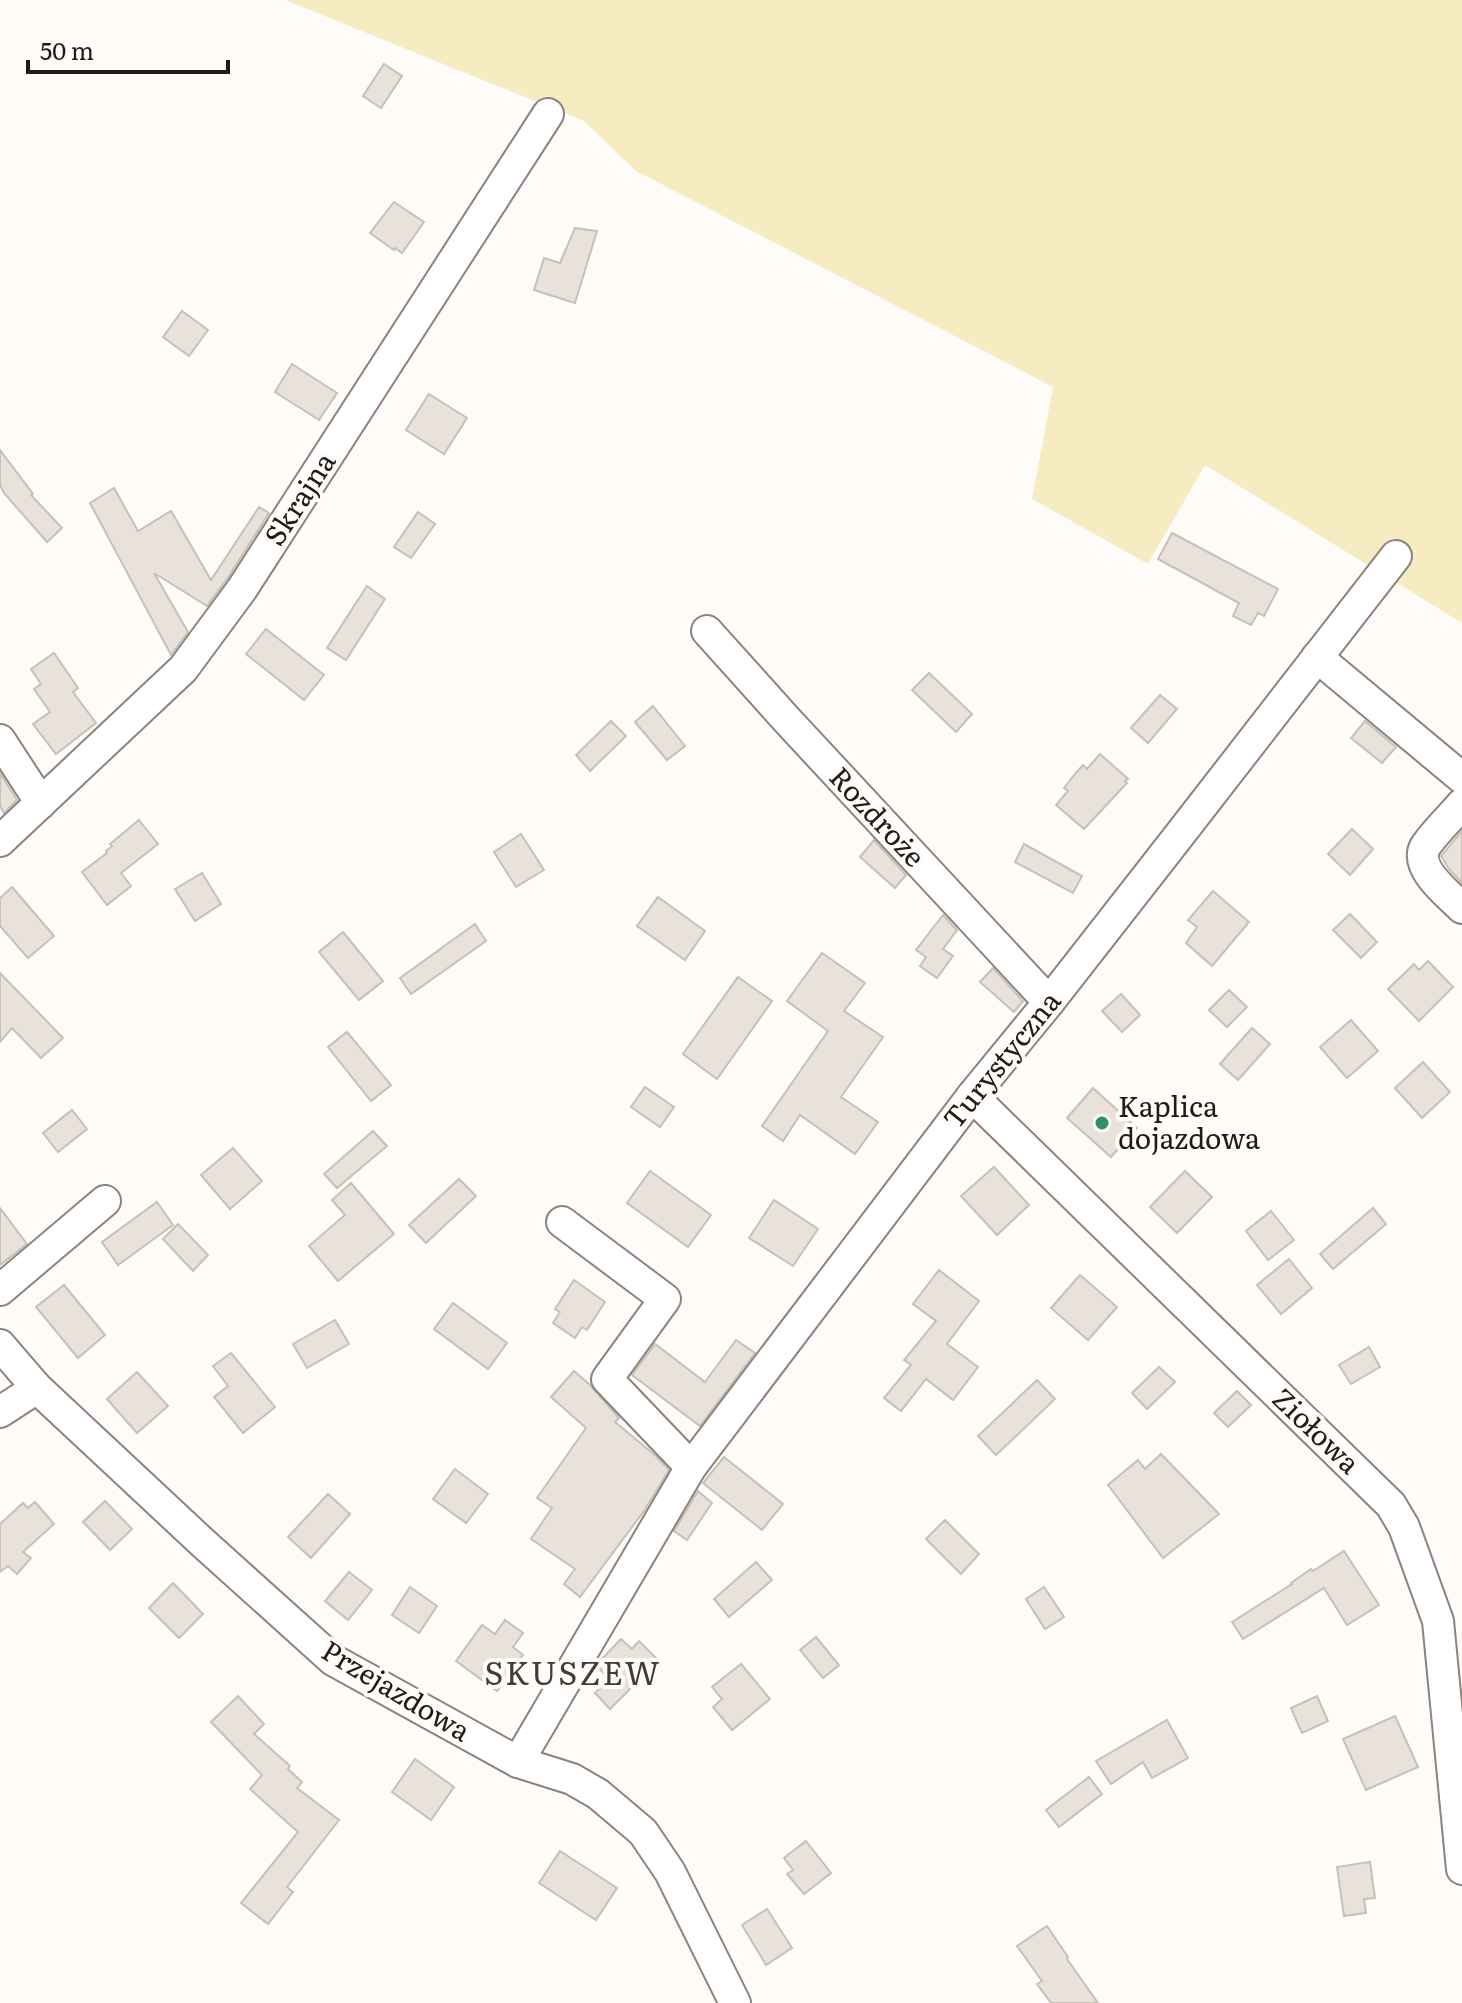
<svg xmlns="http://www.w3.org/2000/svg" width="1462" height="2003" font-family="Literata,serif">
  <rect width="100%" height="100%" fill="#fffbf8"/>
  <path fill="#f6ecc1" d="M285,0H1462V623L1205,465L1148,564L1032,499L1053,387L636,171L584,121Z"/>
  <g fill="#e9e2da" stroke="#c6c0b7" stroke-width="2">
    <path d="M384,64L402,76L381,108L363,96Z"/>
    <path d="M394,202L424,222L402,253L395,248L394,250L370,233Z"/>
    <path d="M575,228L597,231L575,303L534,290L544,258L560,263Z"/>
    <path d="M182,311L208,330L189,356L163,337Z"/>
    <path d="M292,364L337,393L319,420L275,392Z"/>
    <path d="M429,394L467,418L444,454L406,430Z"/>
    <path d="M0,450L33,494L31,495L62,528L47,542L4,493L0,485Z"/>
    <path d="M114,488L138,531L171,511L211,580L259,507L269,513L227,579L207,606L154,573L188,632L171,655L90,503Z"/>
    <path d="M418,512L435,524L411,558L394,547Z"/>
    <path d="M1172,533L1278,589L1264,616L1258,613L1251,625L1233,616L1239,603L1158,559Z"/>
    <path d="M367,586L385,599L346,660L327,648Z"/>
    <path d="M266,629L324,675L304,700L246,654Z"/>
    <path d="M54,653L78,688L73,692L96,723L56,754L33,724L50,712L34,689L41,684L31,669Z"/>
    <path d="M929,673L972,714L956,732L912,690Z"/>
    <path d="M1160,695L1177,709L1148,743L1131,728Z"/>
    <path d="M653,706L685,746L667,760L635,722Z"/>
    <path d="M611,721L626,736L590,771L576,755Z"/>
    <path d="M1365,721L1396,747L1382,763L1351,738Z"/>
    <path d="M1100,754L1128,779L1125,781L1127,783L1084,829L1056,805L1068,791L1064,788L1075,774L1083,765L1087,769Z"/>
    <path d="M0,773L17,800L4,813L0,806Z"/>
    <path d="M139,820L158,844L121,873L131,886L107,905L82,872L107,853L106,851L112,846L110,844Z"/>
    <path d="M1352,829L1373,849L1350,875L1328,854Z"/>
    <path d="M1462,831V883L1449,869L1441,856Z"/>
    <path d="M521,834L544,870L516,887L494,852Z"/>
    <path d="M874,840L906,875L895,888L860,857Z"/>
    <path d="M1024,844L1082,876L1073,893L1015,862Z"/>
    <path d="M202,873L221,904L195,921L175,889Z"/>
    <path d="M12,887L54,936L28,958L0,926V898Z"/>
    <path d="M1213,891L1249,922L1212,966L1186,943L1197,927L1188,920Z"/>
    <path d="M658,897L705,931L685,960L637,926Z"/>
    <path d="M1350,914L1377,942L1361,958L1333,930Z"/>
    <path d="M943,915L957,930L943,949L953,956L937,978L920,966L926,957L916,950Z"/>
    <path d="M475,924L486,941L411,994L400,978Z"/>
    <path d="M343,932L383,981L359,1000L319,952Z"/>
    <path d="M822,953L865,983L844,1011L883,1037L841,1097L878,1122L855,1154L800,1115L783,1141L762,1126L828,1031L787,1001Z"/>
    <path d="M1428,961L1453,987L1419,1021L1388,989L1414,964L1419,970Z"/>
    <path d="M993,968L1023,1001L1014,1012L980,982Z"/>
    <path d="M0,973L63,1038L41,1058L12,1028L0,1042Z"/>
    <path d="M738,977L772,1001L717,1079L683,1054Z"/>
    <path d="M1229,990L1247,1007L1227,1027L1209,1010Z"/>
    <path d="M1121,994L1140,1015L1122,1032L1102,1011Z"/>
    <path d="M1351,1020L1378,1051L1347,1078L1320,1047Z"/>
    <path d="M1252,1028L1270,1044L1238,1080L1220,1064Z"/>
    <path d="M347,1032L391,1085L371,1101L328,1047Z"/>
    <path d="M1423,1062L1450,1092L1422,1118L1395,1088Z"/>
    <path d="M645,1087L674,1107L660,1127L631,1107Z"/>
    <path d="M1093,1088L1137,1128L1111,1157L1067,1118Z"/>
    <path d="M72,1110L87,1129L58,1152L43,1133Z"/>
    <path d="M373,1131L387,1146L337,1188L324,1174Z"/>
    <path d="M233,1148L262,1181L230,1209L201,1175Z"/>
    <path d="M994,1167L1029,1205L997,1235L961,1196Z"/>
    <path d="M650,1171L711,1215L688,1247L627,1203Z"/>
    <path d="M1185,1171L1212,1197L1177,1233L1150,1207Z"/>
    <path d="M459,1179L476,1196L426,1243L409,1225Z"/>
    <path d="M351,1183L394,1234L338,1281L309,1246L345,1215L332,1200Z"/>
    <path d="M774,1200L818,1229L793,1266L749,1238Z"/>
    <path d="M157,1202L173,1225L118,1265L102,1242Z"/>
    <path d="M0,1208L27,1244L0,1265Z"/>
    <path d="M1373,1208L1386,1224L1333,1269L1320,1254Z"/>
    <path d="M1271,1211L1294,1240L1268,1260L1246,1231Z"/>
    <path d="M178,1224L208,1255L193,1271L163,1239Z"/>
    <path d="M1289,1259L1312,1288L1281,1314L1257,1285Z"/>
    <path d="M939,1270L979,1301L947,1344L978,1367L953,1400L926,1379L901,1411L884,1398L911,1365L904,1360L936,1321L913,1304Z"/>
    <path d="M1080,1275L1117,1307L1088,1340L1051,1308Z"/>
    <path d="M574,1280L605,1302L587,1330L582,1327L575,1338L553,1323L560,1312L555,1309Z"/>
    <path d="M64,1285L105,1335L78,1358L36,1307Z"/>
    <path d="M453,1303L507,1343L488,1369L434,1329Z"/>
    <path d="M335,1320L349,1344L307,1368L293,1344Z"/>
    <path d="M736,1340L755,1353L700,1426L632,1375L655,1344L705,1382Z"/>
    <path d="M1369,1347L1380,1367L1351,1384L1339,1365Z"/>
    <path d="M231,1353L275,1407L243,1433L214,1397L228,1386L213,1366Z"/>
    <path d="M1159,1367L1175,1382L1147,1409L1132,1393Z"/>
    <path d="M574,1371L590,1385L619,1418L615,1422L656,1456L669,1470L644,1511L580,1597L564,1584L575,1569L531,1539L552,1508L537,1498L586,1428L551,1397Z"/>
    <path d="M137,1372L168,1406L137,1433L107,1399Z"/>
    <path d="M1037,1380L1055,1399L996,1455L978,1436Z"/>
    <path d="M1237,1391L1251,1405L1228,1427L1214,1413Z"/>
    <path d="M1161,1454L1219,1514L1163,1558L1108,1485L1138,1460L1145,1469Z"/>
    <path d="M724,1457L783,1504L762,1530L703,1483Z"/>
    <path d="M455,1469L488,1494L466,1523L433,1499Z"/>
    <path d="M698,1491L712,1503L687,1540L674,1531Z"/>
    <path d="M328,1494L350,1514L311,1558L288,1537Z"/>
    <path d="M105,1501L132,1529L110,1550L83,1522Z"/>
    <path d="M35,1502L54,1524L23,1552L31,1558L17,1574L8,1566L0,1572V1524L23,1503L28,1508Z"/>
    <path d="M945,1520L979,1554L961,1574L926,1539Z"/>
    <path d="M1344,1551L1379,1605L1347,1625L1324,1588L1243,1639L1232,1622L1292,1584L1291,1583L1311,1569L1313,1571Z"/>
    <path d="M756,1562L772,1580L729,1617L714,1599Z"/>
    <path d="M349,1572L372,1590L348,1620L325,1601Z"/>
    <path d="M173,1583L203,1614L179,1638L149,1608Z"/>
    <path d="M410,1587L437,1606L419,1633L392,1615Z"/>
    <path d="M1044,1587L1064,1617L1045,1629L1026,1599Z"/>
    <path d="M505,1620L523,1633L513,1647L523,1655L497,1691L456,1661L482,1625L495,1634Z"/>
    <path d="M816,1637L839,1665L823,1678L800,1650Z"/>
    <path d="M621,1639L632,1649L639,1641L656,1658L648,1665L651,1668L610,1709L595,1693L609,1679L596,1665Z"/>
    <path d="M741,1664L770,1699L732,1730L713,1707L722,1699L712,1687Z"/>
    <path d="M238,1696L264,1724L254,1734L290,1766L288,1769L302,1782L297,1788L339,1820L287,1887L293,1892L268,1924L241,1903L298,1832L250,1789L262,1775L211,1722Z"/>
    <path d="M1317,1696L1328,1721L1302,1733L1291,1708Z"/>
    <path d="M1395,1716L1418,1767L1366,1790L1343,1739Z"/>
    <path d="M1167,1720L1188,1758L1152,1778L1143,1762L1111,1784L1096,1761Z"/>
    <path d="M415,1759L454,1787L431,1820L392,1792Z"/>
    <path d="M1089,1777L1102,1794L1059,1827L1046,1810Z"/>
    <path d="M806,1841L831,1873L804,1894L787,1874L793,1870L784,1858Z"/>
    <path d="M560,1851L617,1888L596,1920L539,1883Z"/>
    <path d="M1370,1862L1375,1898L1364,1899L1366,1913L1344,1916L1337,1867Z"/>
    <path d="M767,1909L792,1948L766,1965L742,1925Z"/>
    <path d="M1047,1926L1068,1957L1067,1959L1098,2003H1051L1037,1984L1042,1981L1017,1946Z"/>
  </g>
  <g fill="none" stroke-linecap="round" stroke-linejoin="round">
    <g stroke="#8c837e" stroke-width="34">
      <g id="minor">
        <path d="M707,631L787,720L1049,1002"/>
        <path d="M1317,657L1462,778"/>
        <path d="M0,740L41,803"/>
        <path d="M1462,804C1451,817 1434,833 1425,847C1414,868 1449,895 1462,908"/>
        <path d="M0,841L183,669L242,589L548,114"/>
        <path d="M972,1096L1391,1505L1404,1527L1438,1621L1462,1869"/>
        <path d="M562,1222L665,1299L607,1379L691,1467"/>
        <path d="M0,1290L105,1201"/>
        <path d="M0,1345L37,1388L203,1543L333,1660L518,1762L572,1779L598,1794L643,1832L670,1872L735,2003"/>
        <path d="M0,1412L37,1388"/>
        <path d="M518,1762L691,1467L972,1096L1049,1002L1174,842L1396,556"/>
      </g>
    </g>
    <use href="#minor" stroke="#fff" stroke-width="30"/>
  </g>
  <circle fill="#30906a" stroke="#fffbf8" stroke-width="3" cx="1102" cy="1123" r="8"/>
  <g text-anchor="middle" stroke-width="8" stroke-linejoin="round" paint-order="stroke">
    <g font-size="28" fill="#1f1b19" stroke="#fffbf8">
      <text transform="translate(300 499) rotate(-57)" y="10">Skrajna</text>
      <text transform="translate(877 817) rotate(47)" y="10">Rozdroże</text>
      <text transform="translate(1002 1060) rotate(-51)" y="10">Turystyczna</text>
      <text transform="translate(1316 1431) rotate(44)" y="10">Ziołowa</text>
      <text transform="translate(396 1691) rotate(31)" y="10">Przejazdowa</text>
    </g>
    <g font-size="28" fill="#1f1b19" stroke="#fffbf8" text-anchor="start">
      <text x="1118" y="1117">Kaplica<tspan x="1118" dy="32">dojazdowa</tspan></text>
    </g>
    <g font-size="32" letter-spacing="2" fill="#433b36" stroke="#fffbf8">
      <text x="573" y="1685">SKUSZEW</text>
    </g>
  </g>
  <path d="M28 60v12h200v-12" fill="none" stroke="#1f1b19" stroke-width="4"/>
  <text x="40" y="60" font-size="24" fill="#1f1b19" stroke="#fffbf8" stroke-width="6" paint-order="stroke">50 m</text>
</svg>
